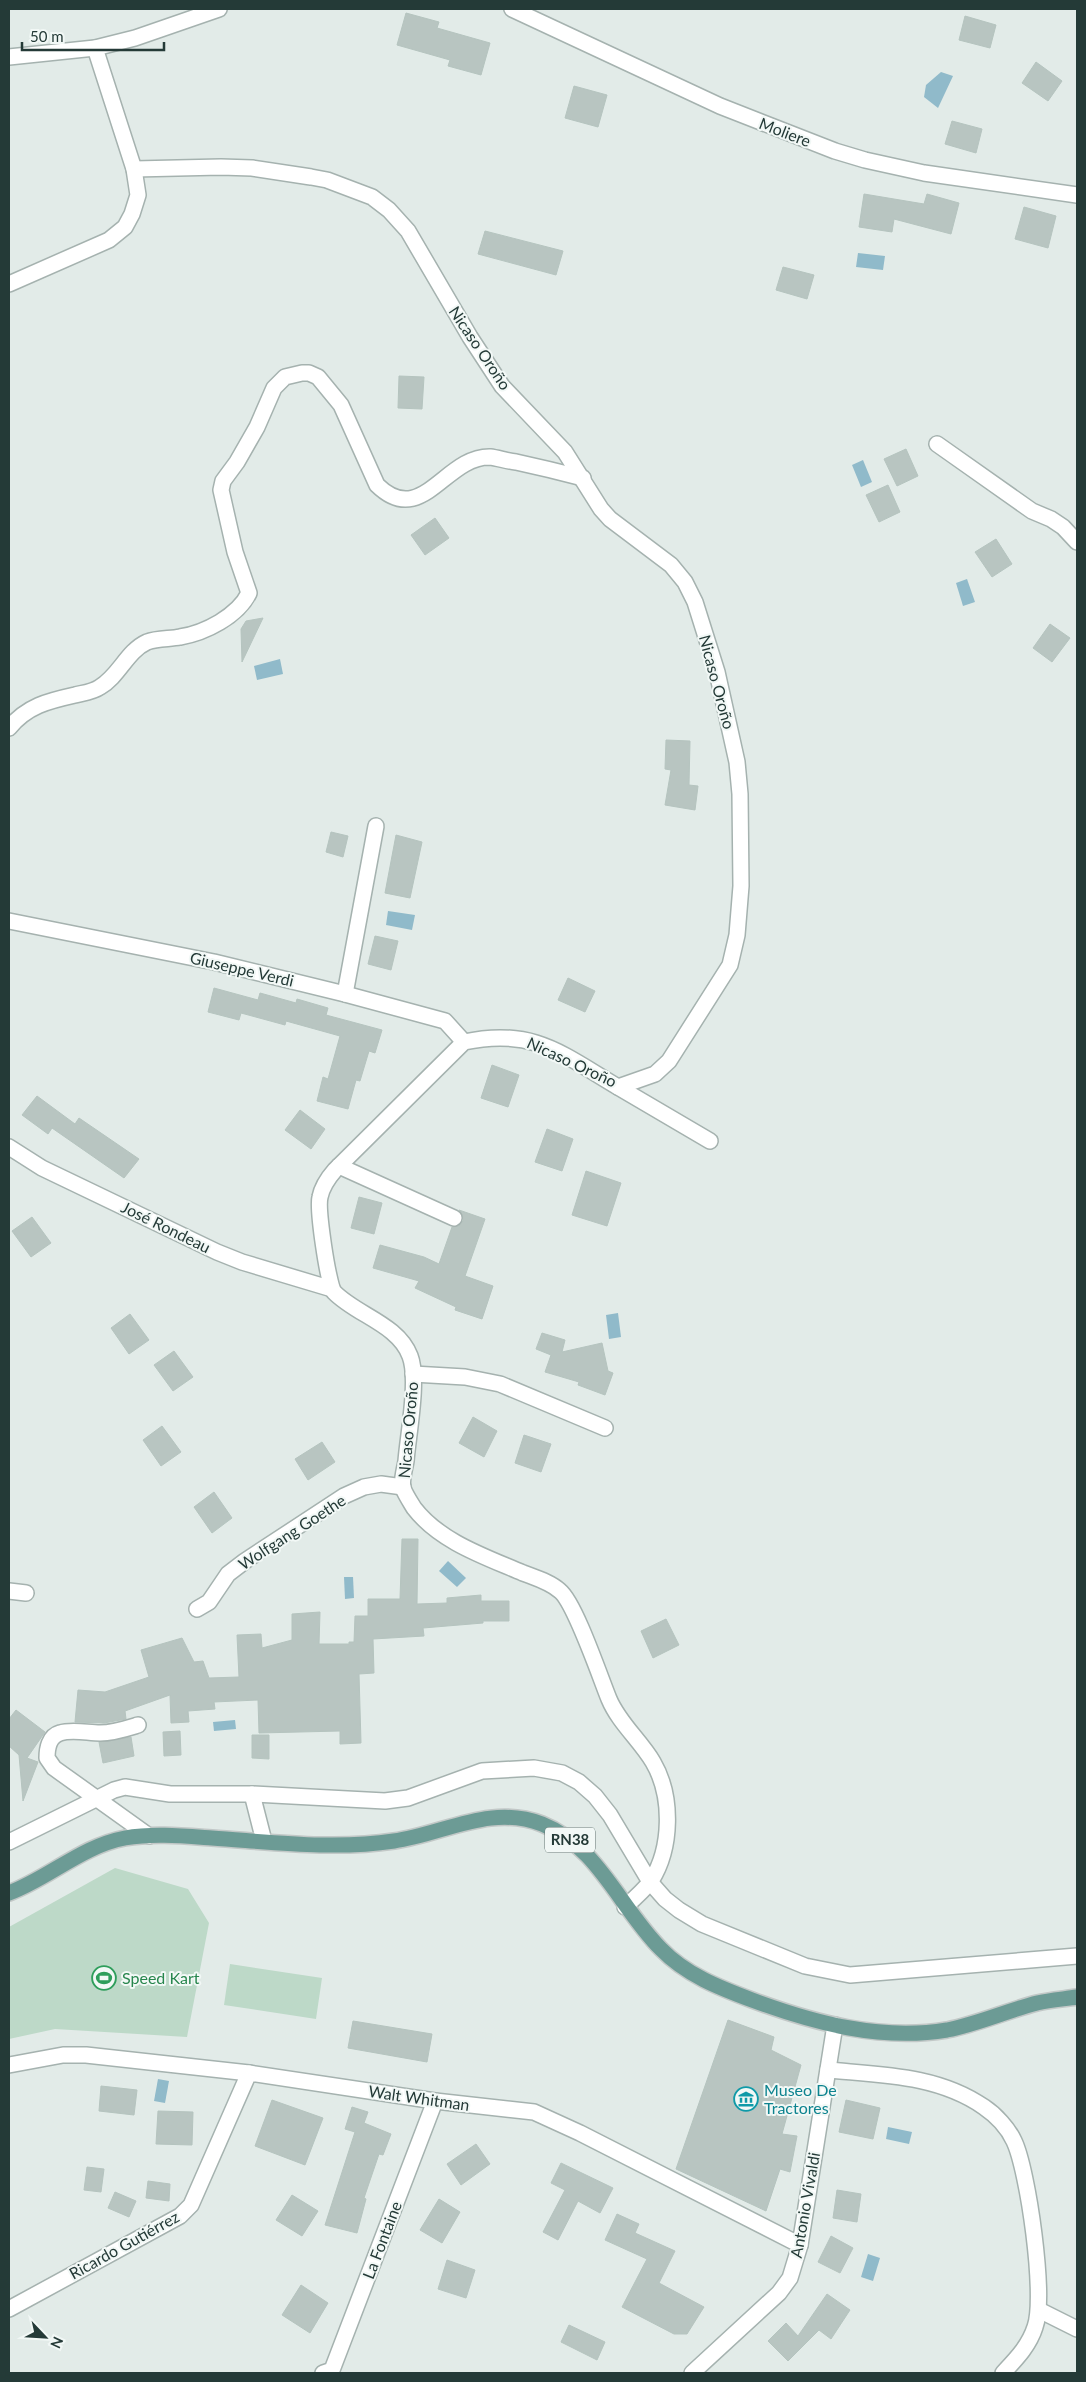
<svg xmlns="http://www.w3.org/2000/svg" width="1086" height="2382" font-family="Lato,sans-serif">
  <rect width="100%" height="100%" fill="#e2ebe8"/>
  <g fill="#bdd9c8">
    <path d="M115,1868L188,1889L209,1923L187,2037L55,2029L9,2039V1927Z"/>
    <path d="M230,1964L322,1978L316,2019L224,2005Z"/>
  </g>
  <g fill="#90baca">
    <path d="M941,72L953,76L938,108L924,97L926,85Z"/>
    <path d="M858,253L885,256L883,270L856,267Z"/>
    <path d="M863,460L872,482L861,487L852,465Z"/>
    <path d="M967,579L975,602L963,606L956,583Z"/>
    <path d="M280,659L283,674L257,680L254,666Z"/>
    <path d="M388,911L415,915L412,930L386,925Z"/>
    <path d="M618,1313L621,1337L609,1339L606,1315Z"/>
    <path d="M448,1561L466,1578L457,1587L439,1571Z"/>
    <path d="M344,1577H353L354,1598L345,1599Z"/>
    <path d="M235,1720L236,1729L214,1731L213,1722Z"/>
    <path d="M158,2079L169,2081L165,2103L154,2101Z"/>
    <path d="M888,2127L912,2132L909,2144L886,2139Z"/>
    <path d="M868,2254L880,2258L873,2281L861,2277Z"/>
  </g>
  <g fill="#b8c5c1" stroke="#b5c4bf">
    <path d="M406,13L439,22L437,28L490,43L481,75L448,66L450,60L397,45Z"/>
    <path d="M965,16L996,25L990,48L959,40Z"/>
    <path d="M1036,62L1062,81L1048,101L1022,83Z"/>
    <path d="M574,86L607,95L598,127L565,118Z"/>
    <path d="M952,121L982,129L976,153L945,144Z"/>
    <path d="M864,194L924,204L927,194L959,203L951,234L894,219L892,232L859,227Z"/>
    <path d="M1024,207L1056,216L1048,248L1015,239Z"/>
    <path d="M485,231L563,251L556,275L478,254Z"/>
    <path d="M783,267L814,275L807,299L776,290Z"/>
    <path d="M399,376L424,377L422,409L398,408Z"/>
    <path d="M906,449L918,476L897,486L884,459Z"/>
    <path d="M888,485L900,512L879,522L866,495Z"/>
    <path d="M435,518L449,538L425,555L411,535Z"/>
    <path d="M996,539L1012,564L992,577L975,552Z"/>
    <path d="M263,618L242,662L241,629L246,621Z"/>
    <path d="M1050,624L1070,638L1052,662L1033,648Z"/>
    <path d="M666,740L690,741L689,785L698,786L695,810L665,805L671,770L665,769Z"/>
    <path d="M331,832L348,836L343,857L326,852Z"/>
    <path d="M396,835L422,842L410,898L385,893Z"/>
    <path d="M375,936L398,941L391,970L368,964Z"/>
    <path d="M568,978L595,991L585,1012L558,1000Z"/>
    <path d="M214,988L258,1000L260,993L296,1003L297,999L328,1008L326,1015L382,1030L375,1053L369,1051L360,1081L356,1080L348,1109L317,1101L323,1077L328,1079L340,1036L286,1021L285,1025L241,1013L239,1020L208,1012Z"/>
    <path d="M492,1065L519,1075L508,1107L481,1098Z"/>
    <path d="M37,1096L75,1124L79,1118L139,1159L124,1178L52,1128L48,1134L22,1115Z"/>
    <path d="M300,1110L325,1129L311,1149L285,1130Z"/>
    <path d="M547,1129L573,1139L562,1171L535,1162Z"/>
    <path d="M586,1171L621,1183L607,1226L572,1215Z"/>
    <path d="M359,1197L382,1203L374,1234L351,1228Z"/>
    <path d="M459,1210L485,1219L465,1276L493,1286L482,1319L455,1310L456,1307L415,1288L419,1281L373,1268L380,1245L424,1257L439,1264L452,1227L459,1226L463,1221V1217Z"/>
    <path d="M32,1217L51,1243L31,1257L12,1231Z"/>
    <path d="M130,1314L149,1340L129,1354L111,1328Z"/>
    <path d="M542,1333L565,1340L562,1352L602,1343L608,1371L613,1373L605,1395L578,1385L579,1382L545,1372L551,1355L536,1349Z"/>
    <path d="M174,1351L193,1377L173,1391L154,1365Z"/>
    <path d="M473,1417L497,1431L484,1457L459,1443Z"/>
    <path d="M162,1426L181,1452L161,1466L143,1440Z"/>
    <path d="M524,1435L551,1444L541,1472L515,1463Z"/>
    <path d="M322,1442L335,1462L308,1480L295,1459Z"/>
    <path d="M214,1492L232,1518L212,1533L194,1507Z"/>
    <path d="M402,1539H418L417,1604L447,1603V1598L481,1595V1601H509V1621H483V1623L423,1628L424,1636L373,1639L374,1673L359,1674L361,1743L340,1744V1731L259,1733L258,1700L214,1702L215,1709L188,1711L189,1722L171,1723L170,1695L125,1711L126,1719L104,1723L75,1722L78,1690L105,1692L149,1677L141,1650L182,1638L194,1662L203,1661L209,1678L239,1677L237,1635L261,1634L262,1648L292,1640V1614L320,1612L319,1644H349V1642H354L355,1616H368V1599H400Z"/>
    <path d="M666,1619L679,1645L653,1658L641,1631Z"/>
    <path d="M16,1710L45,1732L27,1758L38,1762L23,1801L19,1755L9,1746V1719Z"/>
    <path d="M180,1731L181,1755L164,1756L163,1732Z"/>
    <path d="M252,1735H269V1759L252,1758Z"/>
    <path d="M131,1737L134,1756L103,1763L99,1742Z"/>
    <path d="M728,2020L774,2037L771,2050L801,2065L782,2134L797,2136L790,2172L780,2169L766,2211L676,2169Z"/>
    <path d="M353,2021L432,2034L427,2062L348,2048Z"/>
    <path d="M101,2086L137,2090L134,2115L99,2111Z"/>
    <path d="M272,2100L323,2118L305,2165L255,2146Z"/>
    <path d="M846,2100L880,2108L873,2139L839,2132Z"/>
    <path d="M352,2107L368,2112L364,2123L391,2134L383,2155L379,2154L364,2198L366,2199L357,2233L325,2225L355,2132L345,2129Z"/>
    <path d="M158,2111L193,2112L192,2145L156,2144Z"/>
    <path d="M476,2144L490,2164L461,2185L447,2164Z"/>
    <path d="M561,2163L613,2188L600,2213L578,2201L558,2240L543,2232L565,2190L551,2183Z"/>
    <path d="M87,2167L104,2169L101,2192L84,2190Z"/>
    <path d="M148,2181L170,2184L169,2201L146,2198Z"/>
    <path d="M837,2190L861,2194L857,2222L833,2218Z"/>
    <path d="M115,2192L136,2201L129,2217L108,2208Z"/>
    <path d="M292,2195L318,2211L302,2236L276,2220Z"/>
    <path d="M439,2199L460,2212L442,2243L420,2230Z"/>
    <path d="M617,2214L639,2224L635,2233L675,2251L659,2283L704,2307L687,2334H674L622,2307L647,2259L605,2240Z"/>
    <path d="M831,2236L853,2248L840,2273L818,2262Z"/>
    <path d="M447,2260L475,2270L466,2298L438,2289Z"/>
    <path d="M301,2285L328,2303L310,2333L282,2315Z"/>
    <path d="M827,2294L850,2310L831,2339L819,2330L788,2361L768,2341L786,2323L798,2336Z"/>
    <path d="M569,2325L605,2342L597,2360L561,2342Z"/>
  </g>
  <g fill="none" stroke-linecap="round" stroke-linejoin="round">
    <g stroke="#a5b2af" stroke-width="18">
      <g id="street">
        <path d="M512,9L720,106L835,151L865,160L924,173L1077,195"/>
        <path d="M9,57L95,48L135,38L219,9"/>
        <path d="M134,169L221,167L252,168L311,177L327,180L372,197L389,210L408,231L470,337L502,386L565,452L601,509L610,519L671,565L685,582L695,602L717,672L737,762L740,794L741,886L737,935L730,965L669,1061L655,1074L618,1087C562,1054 533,1027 464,1042L335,1170C328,1178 322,1187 320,1197C317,1209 328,1284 334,1292C356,1315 398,1324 410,1356C419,1379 408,1435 406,1461C405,1468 401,1480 403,1488C405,1494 411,1503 414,1508C440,1542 486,1557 523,1573C536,1578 550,1582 560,1591C575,1603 600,1677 609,1699C619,1723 640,1740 653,1762C673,1796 672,1848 651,1881C644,1890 634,1899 625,1907"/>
        <path d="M9,284L109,240L125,227L132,214L138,195L134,169L95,48"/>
        <path d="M937,444L1032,511L1051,519L1063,527L1077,542"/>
        <path d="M9,728C27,706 48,701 75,695C83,693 93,692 100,687C119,676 127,651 147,642C157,638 170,639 180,637C205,633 238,616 249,593L235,552L221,490L223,481L237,462L257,427L274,388L285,377L302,373H309L318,377L341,405L377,485C422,529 445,456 490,457C498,458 507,461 516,462C539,467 560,472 583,478"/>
        <path d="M9,921L214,962L345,994L445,1021L464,1042"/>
        <path d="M345,994L376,826"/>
        <path d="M618,1087L710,1141"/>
        <path d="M9,1147L42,1168L217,1252L242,1262L332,1289"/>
        <path d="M339,1166L454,1218"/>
        <path d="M413,1374L465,1377L500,1384L605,1428"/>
        <path d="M9,1591L26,1593"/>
        <path d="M197,1609L209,1602L228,1574L245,1561L344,1496L364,1487L381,1484L403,1487"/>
        <path d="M138,1725C125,1729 113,1733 100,1733C88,1733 72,1729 60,1733C49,1736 47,1749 47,1758L54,1768L149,1836"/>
        <path d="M252,1794L264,1841"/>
        <path d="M9,1842L114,1790L125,1787L170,1794H252L385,1801L408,1798L482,1771L534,1768L562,1773L579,1782L595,1796L610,1815L650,1882L665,1899L679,1910L702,1924L805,1966L850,1975L1077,1956"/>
        <path d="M9,2065L63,2055H86L249,2073L435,2101L534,2112L580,2133L800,2245"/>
        <path d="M828,2070C882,2075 938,2075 984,2107C996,2115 1008,2128 1014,2141C1028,2170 1046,2297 1035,2327C1029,2346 1016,2359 1003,2373"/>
        <path d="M9,2309L180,2216L191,2205L249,2073"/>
        <path d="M1039,2310L1077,2329"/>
        <path d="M323,2373L332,2370L435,2101"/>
        <path d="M692,2373L779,2293L790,2278L800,2245L835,2025"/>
      </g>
    </g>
    <g stroke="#c2c8c7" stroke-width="18">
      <path id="primary" d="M9,1893C49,1878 82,1846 125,1838C153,1833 184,1836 212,1838C272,1842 334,1850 394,1841C444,1834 490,1804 542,1824C598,1846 620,1908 661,1949C686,1975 720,1988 752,2000C814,2023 881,2041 947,2030C978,2024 1006,2011 1037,2003C1050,2000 1064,1999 1077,1997"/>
    </g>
    <use href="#street" stroke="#fff" stroke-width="15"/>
    <use href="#primary" stroke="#6c9b95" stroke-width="15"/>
  </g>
  <defs>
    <g id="stadium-ring" transform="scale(1.25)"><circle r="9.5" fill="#f2f8f6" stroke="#2e9e5b" stroke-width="1.5"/><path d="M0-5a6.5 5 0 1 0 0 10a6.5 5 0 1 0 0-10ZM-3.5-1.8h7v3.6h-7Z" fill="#2e9e5b"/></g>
    <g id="museum-ring" transform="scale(1.25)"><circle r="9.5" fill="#f2f8f6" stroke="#0f9aa8" stroke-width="1.5"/><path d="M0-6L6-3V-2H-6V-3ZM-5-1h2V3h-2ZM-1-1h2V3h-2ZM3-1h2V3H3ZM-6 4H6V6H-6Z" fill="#0f9aa8"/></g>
  </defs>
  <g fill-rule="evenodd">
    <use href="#stadium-ring" x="104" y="1978"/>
    <use href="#museum-ring" x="746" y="2099"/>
  </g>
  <g text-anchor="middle" stroke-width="4" stroke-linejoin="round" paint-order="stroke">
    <rect fill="#f2f8f6" stroke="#627370" stroke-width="1" x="545" y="1827.5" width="50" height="25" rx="4"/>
    <g font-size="15" font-weight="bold" fill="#243a37">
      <text x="570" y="1845">RN38</text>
    </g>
    <g font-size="16" fill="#243a37" stroke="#f2f8f6">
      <text transform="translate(785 132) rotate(21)" y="6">Moliere</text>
      <text transform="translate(480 348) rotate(56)" y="6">Nicaso Oroño</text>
      <text transform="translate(717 682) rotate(75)" y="6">Nicaso Oroño</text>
      <text transform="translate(242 969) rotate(13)" y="6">Giuseppe Verdi</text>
      <text transform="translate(572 1062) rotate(25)" y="6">Nicaso Oroño</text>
      <text transform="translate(166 1227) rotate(26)" y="6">José Rondeau</text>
      <text transform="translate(408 1430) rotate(-85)" y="6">Nicaso Oroño</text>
      <text transform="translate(292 1532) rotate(-33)" y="6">Wolfgang Goethe</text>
      <text transform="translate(419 2098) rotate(8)" y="6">Walt Whitman</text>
      <text transform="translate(805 2205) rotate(-80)" y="6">Antonio Vivaldi</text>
      <text transform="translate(382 2240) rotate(-69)" y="6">La Fontaine</text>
      <text transform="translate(124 2245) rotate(-29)" y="6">Ricardo Gutiérrez</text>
    </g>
    <g font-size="16" fill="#27864d" stroke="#f2f8f6" text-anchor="start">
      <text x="122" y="1984">Speed Kart</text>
    </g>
    <g font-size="16" fill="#0d838f" stroke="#f2f8f6" text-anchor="start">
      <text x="764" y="2096">Museo De<tspan x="764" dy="18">Tractores</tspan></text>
    </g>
  </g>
  <rect width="1086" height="2382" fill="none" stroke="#243a37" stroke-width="20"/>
  <g transform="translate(45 2337) rotate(115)" stroke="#f2f8f6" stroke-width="4" paint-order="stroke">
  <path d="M0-4L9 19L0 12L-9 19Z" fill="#243a37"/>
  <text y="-8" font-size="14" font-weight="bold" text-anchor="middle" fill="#243a37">N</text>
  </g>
  <path d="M22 42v8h142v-8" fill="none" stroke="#243a37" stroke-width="2.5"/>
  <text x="30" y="42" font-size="15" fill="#243a37" stroke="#f2f8f6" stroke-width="4" paint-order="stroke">50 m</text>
</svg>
